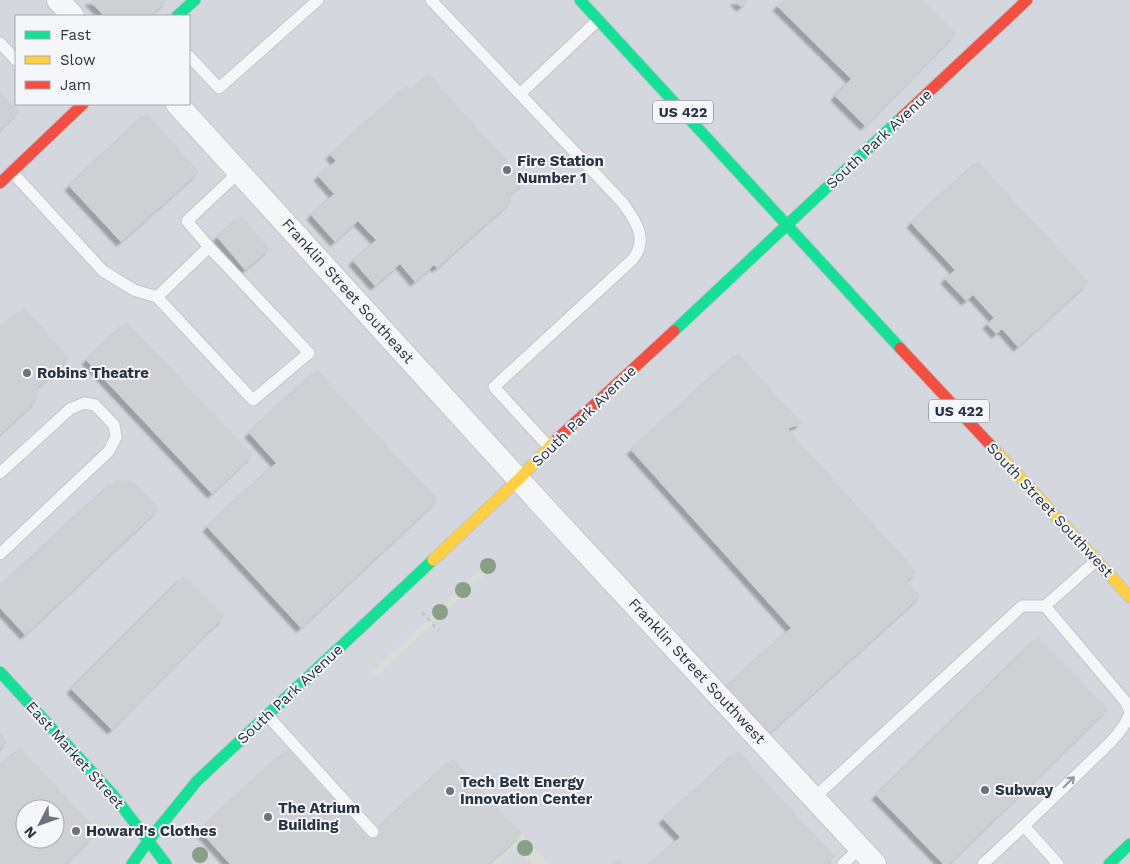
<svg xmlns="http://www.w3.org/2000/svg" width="1130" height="864" font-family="'Work Sans',sans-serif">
  <defs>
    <filter id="shadow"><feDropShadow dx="-4.5" dy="4.5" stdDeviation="1" flood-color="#0004"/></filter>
  </defs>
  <rect width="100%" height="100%" fill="#e6e8ea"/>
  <path fill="#d4d7dd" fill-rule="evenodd" d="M0,0H1130V864H0ZM16,16H189V104H16ZM25,809H55V839H25Z"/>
  <g fill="#d6ded6">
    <path d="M490,560L495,565L377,676L372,672Z"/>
    <path d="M522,834L549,864H532L516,847L497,864H489Z"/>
  </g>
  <g fill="#ced0d3" fill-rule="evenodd" filter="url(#shadow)">
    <path d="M89,0H168L150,16H104Z"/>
    <path d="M734,0H749L741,7Z"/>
    <path d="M784,0H922L956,34L865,126L835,96L851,79L777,6Z"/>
    <path d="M429,74L525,181L508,197L512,201L437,268L434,265L415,282L400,264L375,286L353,261L376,240L358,221L335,242L311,215L334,194L318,176L336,161L330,155L407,86L411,90Z"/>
    <path d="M0,91L19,112L0,130Z"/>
    <path d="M147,113L199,172L121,242L69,186Z"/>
    <path d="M978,161L1089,282L1018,347L1002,329L996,334L987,324L994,318L973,295L966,301L945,279L955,270L911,223Z"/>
    <path d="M241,216L270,249L245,270L217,237Z"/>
    <path d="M24,308L70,358L38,387L37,400L0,435V329Z"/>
    <path d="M127,322L253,455L212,494L86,360Z"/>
    <path d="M738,353L802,423L788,429L917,572L907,581L921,596L763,739L720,692L791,628L631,450Z"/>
    <path d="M317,370L438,500L301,628L207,527L276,463L249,433Z"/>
    <path d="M115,480L134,482L159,509L25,635L0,608V587Z"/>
    <path d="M184,576L225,617L209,631L112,730L71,689Z"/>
    <path d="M1038,637L1108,709L949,864H943L876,795Z"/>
    <path d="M0,733L8,742L0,749Z"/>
    <path d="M20,748L96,828L94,835L91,839L65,864H0V766ZM25,809H55V839H25Z"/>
    <path d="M288,749L368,837L453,759L522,834L489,864H230L199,830Z"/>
    <path d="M738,751L835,857L827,864H650L680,837L663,819Z"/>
    <path d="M618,859L623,864H613Z"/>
  </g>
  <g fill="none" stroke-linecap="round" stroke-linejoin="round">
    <g stroke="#c4c6c8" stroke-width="13">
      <g id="lane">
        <path d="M431,0L622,202C635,220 649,238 633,259L494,387L549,447"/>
        <path d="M0,43L16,60"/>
        <path d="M189,56L219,88L318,0"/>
        <path d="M520,94L598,20"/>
        <path d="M12,172L103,271L134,290L157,297"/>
        <path d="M209,247L309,353L253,400L157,297Z"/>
        <path d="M209,247L187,221L239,172"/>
        <path d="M0,473L70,409L84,403L95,405L114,425L116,437L109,451L0,554"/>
        <path d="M1045,606L1125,701L1130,711"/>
        <path d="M267,715L373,832"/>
        <path d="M814,798L1022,606H1045L1097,560"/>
        <path d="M1024,826L1058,864"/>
        <path d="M843,864L860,848"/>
        <path d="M983,864C1019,831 1054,797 1089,763C1103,749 1124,732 1130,713"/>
      </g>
    </g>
    <g stroke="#c4c6c8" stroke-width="24">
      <g id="street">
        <path d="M58,0L73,16"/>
        <path d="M177,104L541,504L875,864"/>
      </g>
    </g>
    <g stroke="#c4c6c8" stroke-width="13">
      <g id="fast">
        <path d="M580,0L900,348"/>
        <path d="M177,16L195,0"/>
        <path d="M674,331L902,117"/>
        <path d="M0,672L114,796L166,864"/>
        <path d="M132,864L149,840L197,781L433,560"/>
        <path d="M1109,864L1130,844"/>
      </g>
    </g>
    <g stroke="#c4c6c8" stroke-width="13">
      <g id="slow">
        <path d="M995,450L1130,597"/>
        <path d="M433,560L519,479L557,439"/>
      </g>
    </g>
    <g stroke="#c4c6c8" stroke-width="13">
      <g id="jam">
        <path d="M902,117L1027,0"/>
        <path d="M0,183L83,104"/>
        <path d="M900,348L995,450"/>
        <path d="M557,439L674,331"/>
      </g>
    </g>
    <path stroke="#c5c6ca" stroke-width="3" stroke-dasharray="4 4" stroke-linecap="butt" d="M422,612L439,631"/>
    <use href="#lane" stroke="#f5f6f7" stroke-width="11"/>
    <use href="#street" stroke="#f5f6f7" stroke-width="22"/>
    <use href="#fast" stroke="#16e098" stroke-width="11"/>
    <use href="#slow" stroke="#ffcf43" stroke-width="11"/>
    <use href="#jam" stroke="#f24e42" stroke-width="11"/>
  </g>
  <g fill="#8a9e88">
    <circle cx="488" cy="566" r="8"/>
    <circle cx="463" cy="590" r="8"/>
    <circle cx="440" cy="612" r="8"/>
    <circle cx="525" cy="848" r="8"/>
    <circle cx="200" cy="855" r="8"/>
  </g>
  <defs><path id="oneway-shaft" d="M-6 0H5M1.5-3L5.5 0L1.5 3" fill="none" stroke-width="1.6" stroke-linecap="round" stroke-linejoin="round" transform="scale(1.25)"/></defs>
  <use stroke="#90959e" href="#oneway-shaft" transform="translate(1069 782) rotate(-45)"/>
  <g fill="#6c737f" stroke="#f4f6f9" stroke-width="2">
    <circle cx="507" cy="170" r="5"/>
    <circle cx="27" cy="373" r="5"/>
    <circle cx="985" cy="790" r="5"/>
    <circle cx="450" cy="791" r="5"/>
    <circle cx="268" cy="817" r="5"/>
    <circle cx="76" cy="831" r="5"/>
  </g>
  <g text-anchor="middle" stroke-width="4" stroke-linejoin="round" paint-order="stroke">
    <g fill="#f4f6f9" stroke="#676e7b" stroke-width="1">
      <rect x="653" y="100.5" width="60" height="23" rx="4"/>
      <rect x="929" y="399.5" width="60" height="23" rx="4"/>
    </g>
    <g font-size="14" font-weight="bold" fill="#2b3445">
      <text x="683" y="117">US 422</text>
      <text x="959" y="416">US 422</text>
    </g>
    <g font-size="15" fill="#2b3445" stroke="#f4f6f9">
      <text transform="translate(879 139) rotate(-43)" y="5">South Park Avenue</text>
      <text transform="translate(348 291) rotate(48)" y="5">Franklin Street Southeast</text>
      <text transform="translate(584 416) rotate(-44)" y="5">South Park Avenue</text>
      <text transform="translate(1050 510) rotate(47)" y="5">South Street Southwest</text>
      <text transform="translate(697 671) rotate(47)" y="5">Franklin Street Southwest</text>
      <text transform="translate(290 694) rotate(-43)" y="5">South Park Avenue</text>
      <text transform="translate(75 755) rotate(48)" y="5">East Market Street</text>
    </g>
    <g font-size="15" font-weight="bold" fill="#2b3445" stroke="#f4f6f9" text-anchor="start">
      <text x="517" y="166">Fire Station<tspan x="517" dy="17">Number 1</tspan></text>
      <text x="37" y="378">Robins Theatre</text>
      <text x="460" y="787">Tech Belt Energy<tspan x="460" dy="17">Innovation Center</tspan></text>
      <text x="995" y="795">Subway</text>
      <text x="278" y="813">The Atrium<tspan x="278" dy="17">Building</tspan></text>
      <text x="86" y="836">Howard's Clothes</text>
    </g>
  </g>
  <rect x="15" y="15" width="175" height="90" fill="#f4f6f9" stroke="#a4a8b1"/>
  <rect x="25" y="31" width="25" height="8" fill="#16e098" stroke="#a4a8b1"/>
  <text x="60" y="40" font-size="15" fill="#2b3445">Fast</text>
  <rect x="25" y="56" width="25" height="8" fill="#ffcf43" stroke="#a4a8b1"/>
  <text x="60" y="65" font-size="15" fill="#2b3445">Slow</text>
  <rect x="25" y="81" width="25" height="8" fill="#f24e42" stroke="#a4a8b1"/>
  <text x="60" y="90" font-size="15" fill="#2b3445">Jam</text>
  <g transform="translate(40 824) rotate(229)"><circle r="24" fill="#f4f6f9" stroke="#a4a8b1"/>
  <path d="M0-4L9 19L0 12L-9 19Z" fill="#6c737f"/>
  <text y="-8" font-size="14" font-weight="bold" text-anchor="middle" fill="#2b3445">N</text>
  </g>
</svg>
